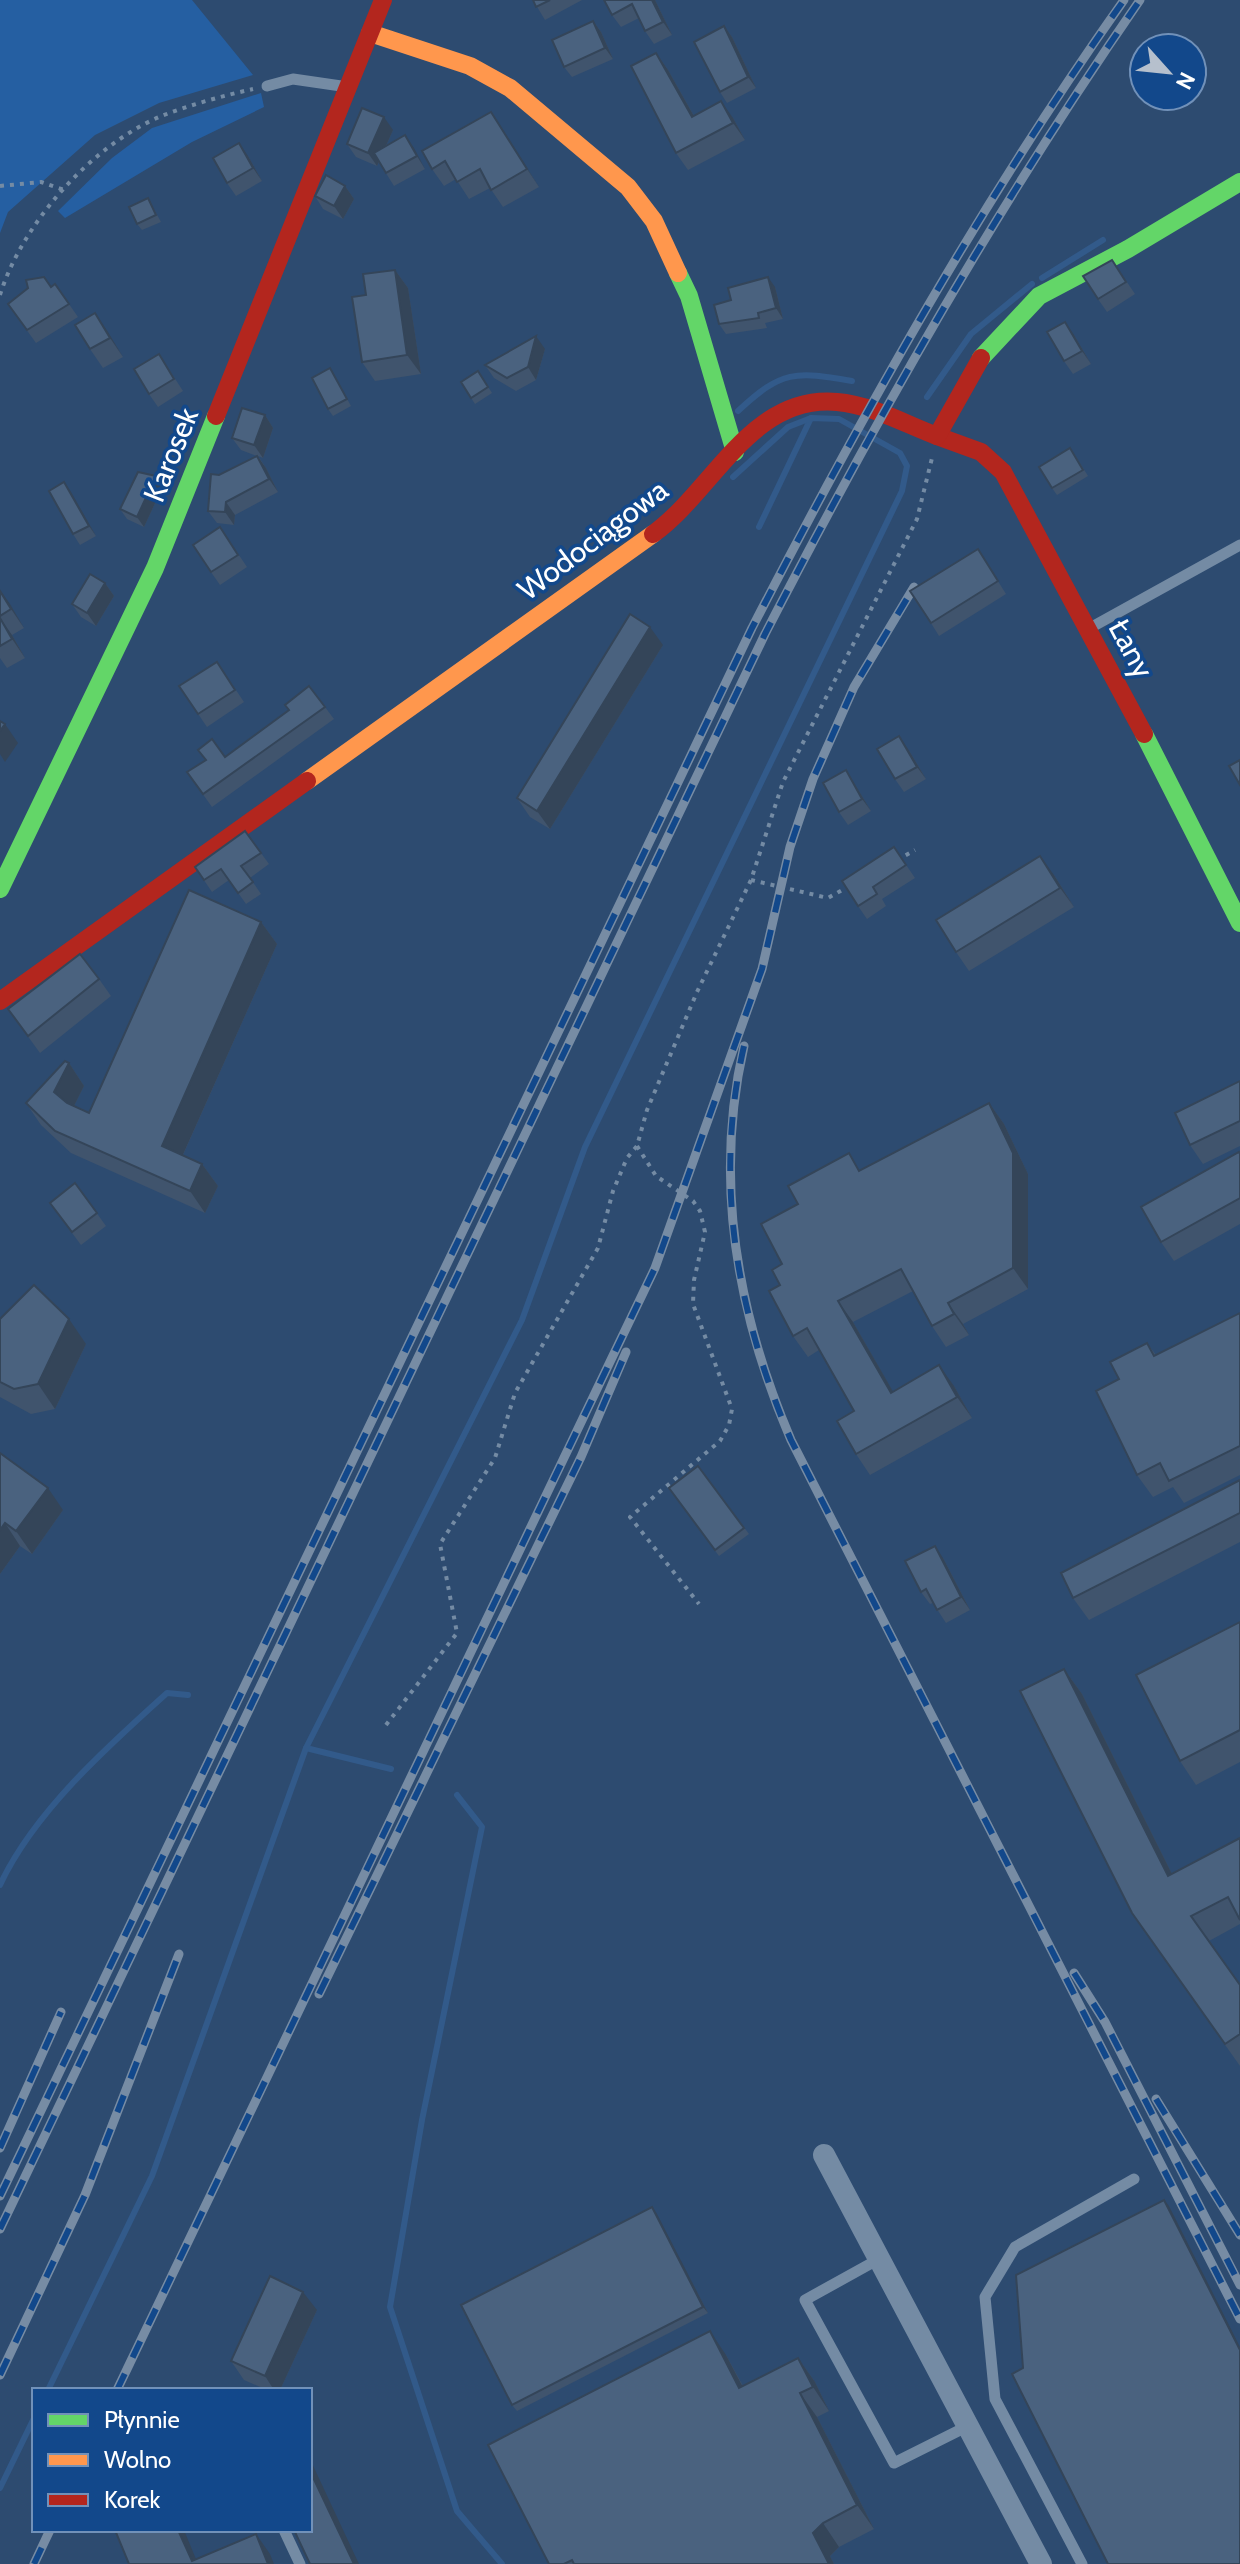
<svg xmlns="http://www.w3.org/2000/svg" width="1240" height="2564" font-family="Cabin,sans-serif">
  <rect width="100%" height="100%" fill="#2d4b70"/>
  <g fill="#255fa2">
    <path d="M0,0H192L253,75L159,103L95,135L8,212L0,233Z"/>
    <path d="M261,93L264,107L192,142L65,218L58,211L112,158L152,128Z"/>
  </g>
  <g fill="none" stroke-linecap="round" stroke-linejoin="round">
    <g stroke="#325a8a" stroke-width="6">
      <path d="M1042,278L1103,240"/>
      <path d="M927,397L971,334L1032,284"/>
      <path d="M738,411C782,370 795,371 852,381"/>
      <path d="M759,527L811,418"/>
      <path d="M306,1748L391,1769"/>
      <path d="M457,1795L482,1827L422,2120L390,2307L457,2511L502,2564"/>
      <path d="M0,1885C34,1812 108,1746 167,1693L188,1695"/>
      <path d="M48,2390L152,2176L306,1748L522,1320L585,1147L902,491L907,466L900,453L839,419L811,418L788,427L733,477"/>
      <path d="M0,2488L34,2418"/>
    </g>
    <g stroke="#748ba4" stroke-width="4" stroke-dasharray="4 6" stroke-linecap="butt">
      <path d="M0,186L41,182L64,190"/>
      <path d="M0,295C22,224 90,147 159,117C189,105 222,96 253,89"/>
      <path d="M897,860L915,850"/>
      <path d="M751,880L828,898L851,885"/>
      <path d="M637,1146L656,1176L693,1201L700,1211L705,1232L694,1280L693,1304L732,1409L729,1425L720,1441L630,1517L699,1604"/>
      <path d="M386,1725L457,1633L440,1544L495,1458L515,1393L598,1248L613,1191L627,1158L637,1146L647,1110L697,992L751,880L783,782L917,519L932,458"/>
    </g>
    <g stroke="#748ba4" stroke-width="11">
      <path d="M267,86L293,79L348,87"/>
      <path d="M1090,628L1240,545"/>
      <path d="M879,2259L805,2300L894,2463L968,2426"/>
      <path d="M284,2530L300,2564"/>
      <path d="M1082,2564L995,2399L985,2297L1015,2247L1134,2179"/>
    </g>
    <path stroke="#748ba4" stroke-width="22" d="M824,2155L1041,2564"/>
    <g stroke="#63d668" stroke-width="18">
      <path d="M678,273L689,296L735,452"/>
      <path d="M981,358L1039,296L1128,249L1240,182"/>
      <path d="M1144,734L1240,923"/>
      <path d="M0,889L155,568L216,416"/>
    </g>
    <g stroke="#ff974d" stroke-width="18">
      <path d="M370,33L470,66L510,88L628,187L654,221L678,273"/>
      <path d="M307,781L653,534"/>
    </g>
    <g stroke="#b3261e" stroke-width="18">
      <path d="M216,416L383,0"/>
      <path d="M937,436L981,452L1003,472L1144,734"/>
      <path d="M653,534C713,491 751,394 837,402C872,405 905,424 937,436L981,358"/>
      <path d="M0,1001L307,781"/>
    </g>
    <g stroke="#778ca4" stroke-width="9">
      <g id="rail">
        <path d="M744,1046C713,1182 737,1314 791,1440L1240,2319"/>
        <path d="M1074,1973L1105,2022L1240,2285"/>
        <path d="M319,1994L581,1457L626,1352"/>
        <path d="M1156,2099L1240,2235"/>
        <path d="M0,2148L61,2012"/>
        <path d="M0,2196L752,628C864,411 983,199 1124,0"/>
        <path d="M0,2229L765,634C878,415 999,203 1140,0"/>
        <path d="M0,2375L85,2195L179,1954"/>
        <path d="M117,2390L655,1268L762,969L790,847L813,779L854,687L914,587"/>
        <path d="M34,2564L50,2530"/>
      </g>
    </g>
    <use href="#rail" stroke="#12488b" stroke-width="6" stroke-dasharray="18" stroke-linecap="butt"/>
  </g>
  <g fill="#40546d">
    <path d="M533,0H582L545,20Z"/>
    <path d="M604,0H655L672,35L654,44L645,31L639,18L621,27L612,15Z"/>
    <path d="M593,21L601,32L613,59L572,77L564,67Z"/>
    <path d="M724,26L732,37L756,88L727,103L720,92Z"/>
    <path d="M656,53L668,70L694,116L733,118L745,140L688,170L676,153Z"/>
    <path d="M393,130L386,146L405,135L425,169L394,186L379,162L377,166L356,157L347,144Z"/>
    <path d="M503,130L539,187L503,207L490,188L469,199L456,179L444,186L432,169Z"/>
    <path d="M248,156L262,181L236,196L227,183Z"/>
    <path d="M345,186L354,199L343,219L323,209L315,196Z"/>
    <path d="M148,198L161,222L142,230L137,224Z"/>
    <path d="M1112,260L1135,294L1107,312L1098,299Z"/>
    <path d="M395,270L408,288L421,374L375,381L362,362L366,295Z"/>
    <path d="M55,284L78,317L36,343L8,304L52,287Z"/>
    <path d="M775,287L783,319L765,323L767,328L726,334L719,324Z"/>
    <path d="M95,313L123,357L103,368L90,349Z"/>
    <path d="M1074,335L1091,364L1073,374L1064,361Z"/>
    <path d="M545,349L536,380L516,391L494,378L485,365Z"/>
    <path d="M159,354L183,391L158,407L149,394Z"/>
    <path d="M478,371L492,393L475,404L461,382Z"/>
    <path d="M334,375L351,406L333,416L328,409Z"/>
    <path d="M265,415L273,428L263,458L258,456L266,468L278,492L235,515L234,525L217,523L208,511L219,475L257,456L241,450L232,438Z"/>
    <path d="M1075,455L1088,476L1057,495L1052,488Z"/>
    <path d="M64,482L96,536L80,545L73,534Z"/>
    <path d="M163,486L144,527L127,519L120,509Z"/>
    <path d="M220,527L247,567L220,585L211,572Z"/>
    <path d="M986,562L1006,594L939,636L931,623Z"/>
    <path d="M105,583L114,596L96,626L81,617L72,604Z"/>
    <path d="M0,590L24,628L12,635L25,658L7,668L0,658Z"/>
    <path d="M663,645L550,829L530,817L517,798Z"/>
    <path d="M217,662L244,702L207,727L179,686Z"/>
    <path d="M325,707L334,719L212,807L187,772L225,757Z"/>
    <path d="M908,749L926,779L904,792L895,779Z"/>
    <path d="M846,770L871,811L848,825L839,812Z"/>
    <path d="M245,831L269,864L250,878L261,894L246,904L229,880L212,892L195,867Z"/>
    <path d="M894,847L915,878L882,899L886,906L867,919L858,906Z"/>
    <path d="M1054,875L1074,907L969,971L956,952Z"/>
    <path d="M261,922L277,944L183,1155L202,1164L218,1186L205,1213L71,1153L41,1125L26,1103L69,1063L84,1086L74,1106L89,1113Z"/>
    <path d="M99,979L111,996L40,1053L8,1009Z"/>
    <path d="M1240,1081V1146L1203,1164L1190,1145Z"/>
    <path d="M989,1103L1004,1124L1028,1174V1289L963,1324L969,1335L946,1347L932,1326L913,1291L853,1322L893,1392L954,1386L972,1418L870,1475L856,1454L854,1411L819,1350L808,1357L793,1336L780,1285L782,1264L798,1204Z"/>
    <path d="M1240,1154V1224L1174,1261L1161,1242Z"/>
    <path d="M75,1183L106,1226L81,1245L50,1203Z"/>
    <path d="M1240,1313V1475L1184,1503L1173,1487L1153,1497L1137,1475L1119,1379L1147,1343L1156,1355Z"/>
    <path d="M0,1319L86,1344L55,1409L31,1414L0,1397Z"/>
    <path d="M0,1453L63,1510L32,1554L20,1546L0,1574Z"/>
    <path d="M698,1466L749,1534L719,1556L669,1488Z"/>
    <path d="M1240,1480V1542L1089,1620L1073,1598Z"/>
    <path d="M943,1558L970,1610L946,1623L933,1603L930,1604L921,1592Z"/>
    <path d="M1240,1622V1762L1196,1785L1180,1761Z"/>
    <path d="M1064,1669L1082,1694L1172,1874L1240,1838V1924L1209,1941L1240,1985V2066L1132,1913Z"/>
    <path d="M652,2207L708,2313L517,2411L512,2405Z"/>
    <path d="M317,2310L280,2390H267L244,2380L231,2361Z"/>
    <path d="M726,2355L743,2386L798,2358L815,2382L829,2411L817,2417L874,2529L839,2547L830,2556L834,2564H549Z"/>
  </g>
  <g fill="#344559">
    <path d="M652,0H655L672,35L663,22Z"/>
    <path d="M593,21L601,32L613,59L605,48Z"/>
    <path d="M724,26L732,37L756,88L748,77Z"/>
    <path d="M656,53L668,70L704,134L692,117Z"/>
    <path d="M721,101L733,118L745,140L733,123Z"/>
    <path d="M491,112L503,130L539,187L527,169Z"/>
    <path d="M384,117L393,130L377,166L368,153Z"/>
    <path d="M405,135L414,148L425,169L417,156Z"/>
    <path d="M239,143L248,156L262,181L253,168Z"/>
    <path d="M345,186L354,199L343,219L334,206Z"/>
    <path d="M395,270L408,288L421,374L407,355Z"/>
    <path d="M768,277L775,287L783,319L776,308Z"/>
    <path d="M95,313L108,332L123,357L110,338Z"/>
    <path d="M1065,322L1074,335L1091,364L1082,351Z"/>
    <path d="M536,336L545,349L536,380L528,367Z"/>
    <path d="M265,415L273,428L263,458L254,445Z"/>
    <path d="M257,456L266,468L278,492L269,479Z"/>
    <path d="M156,476L163,486L144,527L137,517Z"/>
    <path d="M64,482L71,492L96,536L89,526Z"/>
    <path d="M226,502L235,515L234,525L225,512Z"/>
    <path d="M105,583L114,596L96,626L87,613Z"/>
    <path d="M0,590L10,604L24,628L11,609Z"/>
    <path d="M0,618L12,635L25,658L12,639Z"/>
    <path d="M650,627L663,645L550,829L537,811Z"/>
    <path d="M5,724L18,743L5,762L0,754V731Z"/>
    <path d="M899,736L908,749L926,779L917,767Z"/>
    <path d="M846,770L854,783L871,811L862,799Z"/>
    <path d="M1040,856L1054,875L1074,907L1060,888Z"/>
    <path d="M261,922L277,944L177,1168L162,1146Z"/>
    <path d="M69,1063L84,1086L70,1114L54,1092Z"/>
    <path d="M989,1103L1004,1124L1028,1174V1289L1013,1268Z"/>
    <path d="M202,1164L218,1186L205,1213L190,1191Z"/>
    <path d="M838,1301L853,1322L906,1414L891,1393Z"/>
    <path d="M948,1303L963,1324L969,1335L954,1314Z"/>
    <path d="M69,1319L86,1344L55,1409L38,1384Z"/>
    <path d="M939,1365L954,1386L972,1418L957,1397Z"/>
    <path d="M48,1488L63,1510L32,1554L16,1531Z"/>
    <path d="M5,1523L20,1546L0,1574V1530Z"/>
    <path d="M935,1546L943,1558L970,1610L961,1597Z"/>
    <path d="M1064,1669L1082,1694L1185,1900L1168,1876Z"/>
    <path d="M1164,2200L1169,2206L1240,2347V2350Z"/>
    <path d="M652,2207L657,2214L708,2313L703,2307Z"/>
    <path d="M303,2292L317,2310L280,2390H274L265,2376Z"/>
    <path d="M710,2331L726,2355L756,2412L739,2388Z"/>
    <path d="M798,2358L815,2382L829,2411L813,2387Z"/>
    <path d="M800,2393L817,2417L874,2529L857,2505Z"/>
    <path d="M310,2459L359,2564H354L310,2471Z"/>
    <path d="M823,2523L839,2547L830,2556L834,2564H829L813,2533Z"/>
    <path d="M178,2530H184L198,2564L192,2561Z"/>
    <path d="M256,2534L270,2554L274,2564H268Z"/>
  </g>
  <g fill="#4a627f" stroke="#344559" stroke-width="2">
    <path d="M533,0H550L536,7Z"/>
    <path d="M604,0H652L663,22L645,31L632,4L612,15Z"/>
    <path d="M593,21L605,48L564,67L552,40Z"/>
    <path d="M724,26L748,77L720,92L694,42Z"/>
    <path d="M656,53L692,117L721,101L733,123L676,153L631,66Z"/>
    <path d="M362,108L384,117L368,153L347,144Z"/>
    <path d="M491,112L527,169L491,190L480,169L457,182L445,161L432,169L422,151Z"/>
    <path d="M405,135L417,156L386,173L374,153Z"/>
    <path d="M239,143L253,168L227,183L213,158Z"/>
    <path d="M326,175L345,186L334,206L315,196Z"/>
    <path d="M148,198L156,215L137,224L129,207Z"/>
    <path d="M1112,260L1126,282L1098,299L1083,276Z"/>
    <path d="M395,270L407,355L362,362L352,297L366,295L363,274Z"/>
    <path d="M44,277L51,287L55,284L69,304L27,330L8,304L28,288L26,280Z"/>
    <path d="M768,277L776,308L758,313L759,318L719,324L714,305L731,300L728,288Z"/>
    <path d="M95,313L110,338L90,349L75,325Z"/>
    <path d="M1065,322L1082,351L1064,361L1047,332Z"/>
    <path d="M536,336L528,367L507,378L485,365Z"/>
    <path d="M159,354L174,379L149,394L134,369Z"/>
    <path d="M330,368L347,399L328,409L312,378Z"/>
    <path d="M478,371L488,387L471,398L461,382Z"/>
    <path d="M242,408L265,415L254,445L232,438Z"/>
    <path d="M1070,448L1083,470L1052,488L1039,467Z"/>
    <path d="M257,456L269,479L226,502L225,512L208,511L211,474L219,475Z"/>
    <path d="M138,472L156,476L137,517L120,509Z"/>
    <path d="M64,482L89,526L73,534L49,491Z"/>
    <path d="M220,527L238,555L211,572L193,545Z"/>
    <path d="M978,549L998,581L931,623L910,591Z"/>
    <path d="M90,574L105,583L87,613L72,604Z"/>
    <path d="M0,591L11,609L0,616Z"/>
    <path d="M630,614L650,627L537,811L517,798Z"/>
    <path d="M0,618L12,639L0,646Z"/>
    <path d="M217,662L235,690L198,714L179,686Z"/>
    <path d="M309,686L325,707L203,794L187,772L206,760L198,750L212,739L225,757L289,710L285,705Z"/>
    <path d="M0,721L5,724L0,731Z"/>
    <path d="M899,736L917,767L895,779L877,749Z"/>
    <path d="M1240,760V785L1229,766Z"/>
    <path d="M846,770L862,799L839,812L823,783Z"/>
    <path d="M245,831L261,853L241,866L253,882L238,893L221,869L204,880L195,867Z"/>
    <path d="M894,847L906,865L873,887L877,894L858,906L842,881Z"/>
    <path d="M1040,856L1060,888L956,952L936,920Z"/>
    <path d="M189,890L261,922L162,1146L202,1164L190,1191L55,1131L26,1103L65,1061L69,1063L54,1092L67,1103L89,1113Z"/>
    <path d="M80,954L99,979L28,1036L8,1009Z"/>
    <path d="M1240,1081V1121L1190,1145L1175,1113Z"/>
    <path d="M989,1103L1013,1153V1268L948,1303L954,1314L932,1326L901,1269L838,1301L891,1393L939,1365L957,1397L856,1454L837,1421L854,1411L807,1328L793,1336L769,1291L780,1285L772,1270L782,1264L761,1224L798,1204L788,1186L849,1153L859,1171Z"/>
    <path d="M1239,1152L1240,1154V1198L1161,1242L1141,1207Z"/>
    <path d="M75,1183L97,1213L72,1232L50,1203Z"/>
    <path d="M34,1285L69,1319L38,1384L14,1389L0,1382V1319Z"/>
    <path d="M1240,1313V1446L1169,1481L1160,1463L1137,1475L1096,1391L1119,1379L1110,1362L1147,1343L1154,1356Z"/>
    <path d="M0,1453L48,1488L16,1531L5,1523L0,1530Z"/>
    <path d="M698,1466L744,1528L715,1550L669,1488Z"/>
    <path d="M1240,1480V1513L1073,1598L1061,1573Z"/>
    <path d="M935,1546L961,1597L937,1610L926,1589L921,1592L905,1561Z"/>
    <path d="M1240,1622V1730L1180,1761L1136,1675Z"/>
    <path d="M1064,1669L1168,1876L1240,1838V1920L1228,1897L1191,1916L1240,1985V2034L1225,2044L1132,1913L1020,1691Z"/>
    <path d="M1164,2200L1240,2350V2564H1108L1012,2374L1023,2368L1016,2275Z"/>
    <path d="M652,2207L703,2307L512,2405L461,2305Z"/>
    <path d="M270,2276L303,2292L265,2376L231,2361Z"/>
    <path d="M710,2331L739,2388L798,2358L813,2387L800,2393L857,2505L823,2523L813,2533L829,2564H574L572,2560L564,2564H549L488,2445Z"/>
    <path d="M310,2471L354,2564H310L294,2530H310Z"/>
    <path d="M115,2530H178L192,2561L256,2534L268,2564H129Z"/>
  </g>
  <g text-anchor="middle" stroke-width="7" stroke-linejoin="round" paint-order="stroke">
    <g font-size="30" fill="#fff" stroke="#12488b">
      <text transform="translate(171 455) rotate(-68)" y="10">Karosek</text>
      <text transform="translate(593 540) rotate(-37)" y="10">Wodociągowa</text>
      <text transform="translate(1131 649) rotate(62)" y="10">Łany</text>
    </g>
  </g>
  <rect x="32" y="2388" width="280" height="144" fill="#12488b" stroke="#7191b9" stroke-width="2"/>
  <rect x="48" y="2414" width="40" height="12" fill="#63d668" stroke="#7191b9" stroke-width="2"/>
  <text x="104" y="2428" font-size="24" fill="#ffffff">Płynnie</text>
  <rect x="48" y="2454" width="40" height="12" fill="#ff974d" stroke="#7191b9" stroke-width="2"/>
  <text x="104" y="2468" font-size="24" fill="#ffffff">Wolno</text>
  <rect x="48" y="2494" width="40" height="12" fill="#b3261e" stroke="#7191b9" stroke-width="2"/>
  <text x="104" y="2508" font-size="24" fill="#ffffff">Korek</text>
  <g transform="translate(1168 72) rotate(117)"><circle r="38" fill="#12488b" stroke="#7191b9" stroke-width="2"/>
  <path d="M0-6L14 30L0 20L-14 30Z" fill="#b6c0cd"/>
  <text y="-12" font-size="22" font-weight="bold" text-anchor="middle" fill="#ffffff">N</text>
  </g>
</svg>
